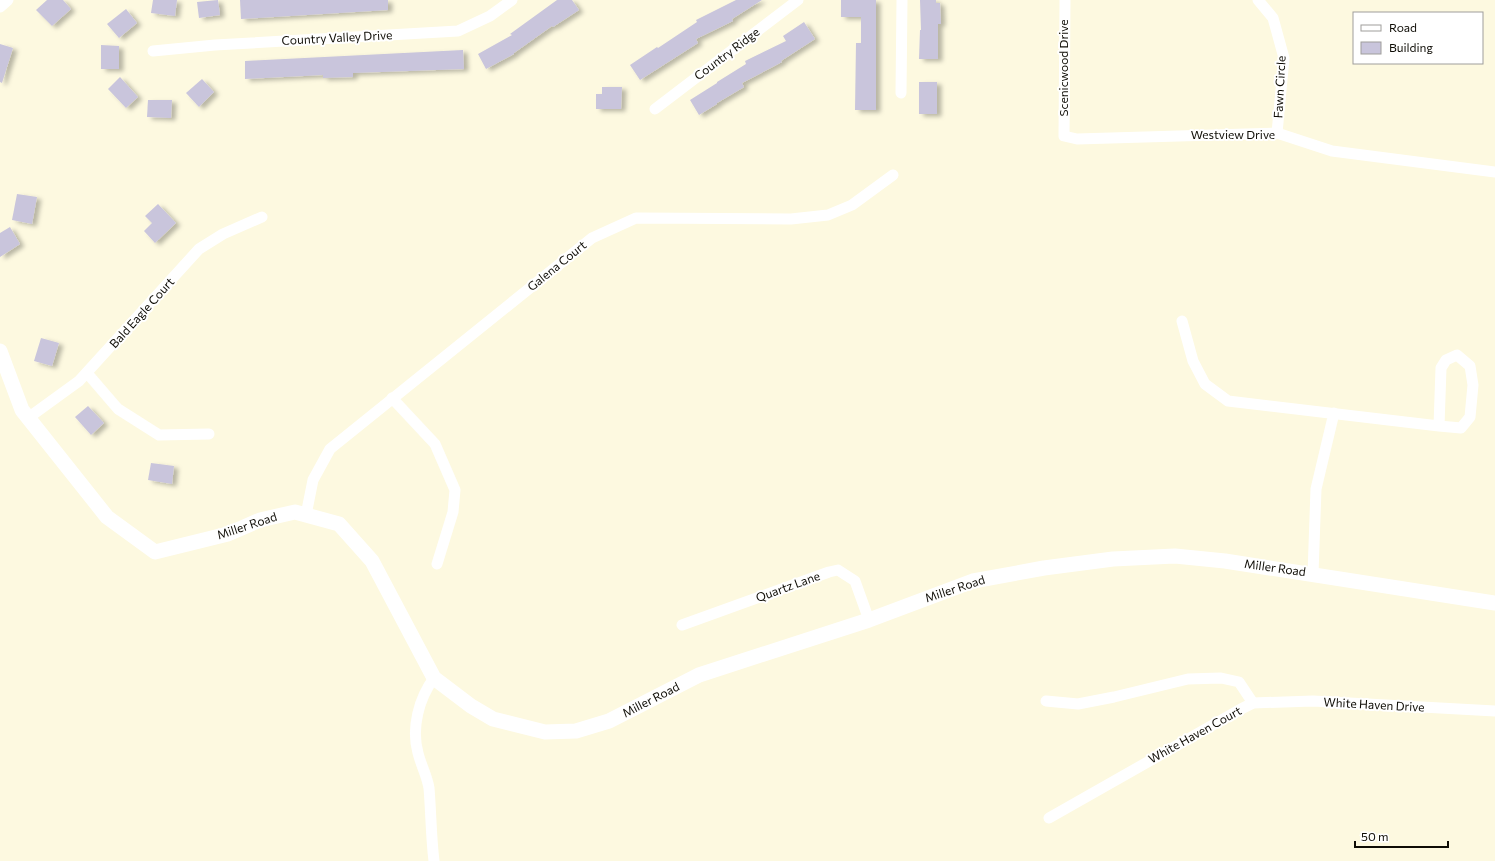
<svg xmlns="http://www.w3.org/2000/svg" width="1495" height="861" font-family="Commissioner,sans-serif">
  <defs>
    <filter id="shadow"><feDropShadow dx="4.5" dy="2.5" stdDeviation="2" flood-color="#0004"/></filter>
  </defs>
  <rect width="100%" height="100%" fill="#fdf9e0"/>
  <g fill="#c9c5dc" filter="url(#shadow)">
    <path d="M47,0H63L71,9L52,26L36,10Z"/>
    <path d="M153,0H177L175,16L151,13Z"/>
    <path d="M218,0L220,15L199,18L197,2Z"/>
    <path d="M240,0H388V10L241,19Z"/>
    <path d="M557,0H572L579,10L553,27L552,26L514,53V54L486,69L478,54L512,35L510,34Z"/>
    <path d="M736,0H762L732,19L733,21L696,39L698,43L640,80L630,65L657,47L658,48L697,22L696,20Z"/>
    <path d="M841,0H876V110H855L856,43H861V17H841Z"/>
    <path d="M920,0H936V3H940L941,24H938V59H919L920,30H921Z"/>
    <path d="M126,9L137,23L119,38L107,24Z"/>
    <path d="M804,22L815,39L781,61L782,62L742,83L744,87L717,103V104L699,115L690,100L717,83V82L746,64L745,61L786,41L783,36Z"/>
    <path d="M0,44L13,48L2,83L0,82Z"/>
    <path d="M101,45L119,46V69H101Z"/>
    <path d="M463,50L464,69L353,73V77L323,78V75L245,79V61Z"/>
    <path d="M120,77L138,97L126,108L108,89Z"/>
    <path d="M202,79L214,92L199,107L186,93Z"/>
    <rect x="919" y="82" width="18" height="32"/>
    <path d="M602,87H622L621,109H596V94H602Z"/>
    <path d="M148,100H172L171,118L147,117Z"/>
    <path d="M17,194L37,197L32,224L12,220Z"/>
    <path d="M158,204L176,223L155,243L144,231L152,223L145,216Z"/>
    <path d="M10,227L20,244L0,257V233Z"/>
    <path d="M41,338L59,343L52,366L34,361Z"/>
    <path d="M88,406L104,423L91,435L75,417Z"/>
    <path d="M151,463L174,466L172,484L148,480Z"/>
  </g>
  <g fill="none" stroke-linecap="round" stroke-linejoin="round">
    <g stroke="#fff" stroke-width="11">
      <path d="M1065,0L1064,136L1077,139L1277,133L1332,151L1495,172"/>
      <path d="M1258,0L1273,18L1284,58L1277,133"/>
      <path d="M0,7L8,0"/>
      <path d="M153,51L215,45L458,31L490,16L512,0"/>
      <path d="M901,93L902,0"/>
      <path d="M655,109L798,0"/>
      <path d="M1182,321L1193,361L1205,384L1228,401L1439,426L1461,428L1470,417L1473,385L1470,366L1457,355L1446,360L1441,368L1439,426"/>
      <path d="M87,373L118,409L159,435L209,434"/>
      <path d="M392,398L435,444L455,490L453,512L437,564"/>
      <path d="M28,418L79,381L199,249L223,234L262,217"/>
      <path d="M306,515L313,480L330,449L592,238L636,218L791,219L828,215L852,205L893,175"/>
      <path d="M1313,574L1316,489L1334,413"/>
      <path d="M682,625L829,572L838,570L855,581L869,620"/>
      <path d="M434,678C419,698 411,728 418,753C421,765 427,776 429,788C431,812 431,837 434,861"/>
      <path d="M1046,701L1078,704L1114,697L1188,679L1221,678L1239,682L1253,703"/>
      <path d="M1049,818L1241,709L1253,703L1313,701L1495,711"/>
    </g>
    <path stroke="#fff" stroke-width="15" d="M0,351L22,410L107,517L155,552L228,534L260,520L295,512L339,524L372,561L434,678L471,706L493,719L545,732L576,731L609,721L699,675L869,620L973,581L1044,568L1113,559L1175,556L1225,561L1495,603"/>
  </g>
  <g text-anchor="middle" stroke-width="4" stroke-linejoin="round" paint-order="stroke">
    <g font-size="12" fill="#0e0c05" stroke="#fff">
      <text transform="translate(337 38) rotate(-3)" y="4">Country Valley Drive</text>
      <text transform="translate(727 54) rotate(-37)" y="4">Country Ridge</text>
      <text transform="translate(1064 68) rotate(-90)" y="4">Scenicwood Drive</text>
      <text transform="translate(1280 87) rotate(-87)" y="4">Fawn Circle</text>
      <text x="1233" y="139">Westview Drive</text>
      <text transform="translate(557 266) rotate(-39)" y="4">Galena Court</text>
      <text transform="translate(142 313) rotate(-48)" y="4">Bald Eagle Court</text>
      <text transform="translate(247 526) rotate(-18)" y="4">Miller Road</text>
      <text transform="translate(1275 568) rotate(8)" y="4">Miller Road</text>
      <text transform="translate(788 587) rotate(-20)" y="4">Quartz Lane</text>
      <text transform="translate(955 589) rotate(-18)" y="4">Miller Road</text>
      <text transform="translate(651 700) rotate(-27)" y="4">Miller Road</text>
      <text transform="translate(1374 705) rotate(3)" y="4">White Haven Drive</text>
      <text transform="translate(1195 735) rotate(-29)" y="4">White Haven Court</text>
    </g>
  </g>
  <rect x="1353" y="12" width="130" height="52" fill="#ffffff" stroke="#9f9e9b"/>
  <rect x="1361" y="25" width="20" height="6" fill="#ffffff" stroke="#9f9e9b"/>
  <text x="1389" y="32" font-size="12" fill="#0e0c05">Road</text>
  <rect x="1361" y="42" width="20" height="12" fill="#c9c5dc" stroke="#9f9e9b"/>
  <text x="1389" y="52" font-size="12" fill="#0e0c05">Building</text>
  <path d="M1355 841v6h93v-6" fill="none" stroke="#0e0c05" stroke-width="2"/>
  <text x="1361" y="841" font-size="12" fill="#0e0c05" stroke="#ffffff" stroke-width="3" paint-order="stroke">50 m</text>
</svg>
